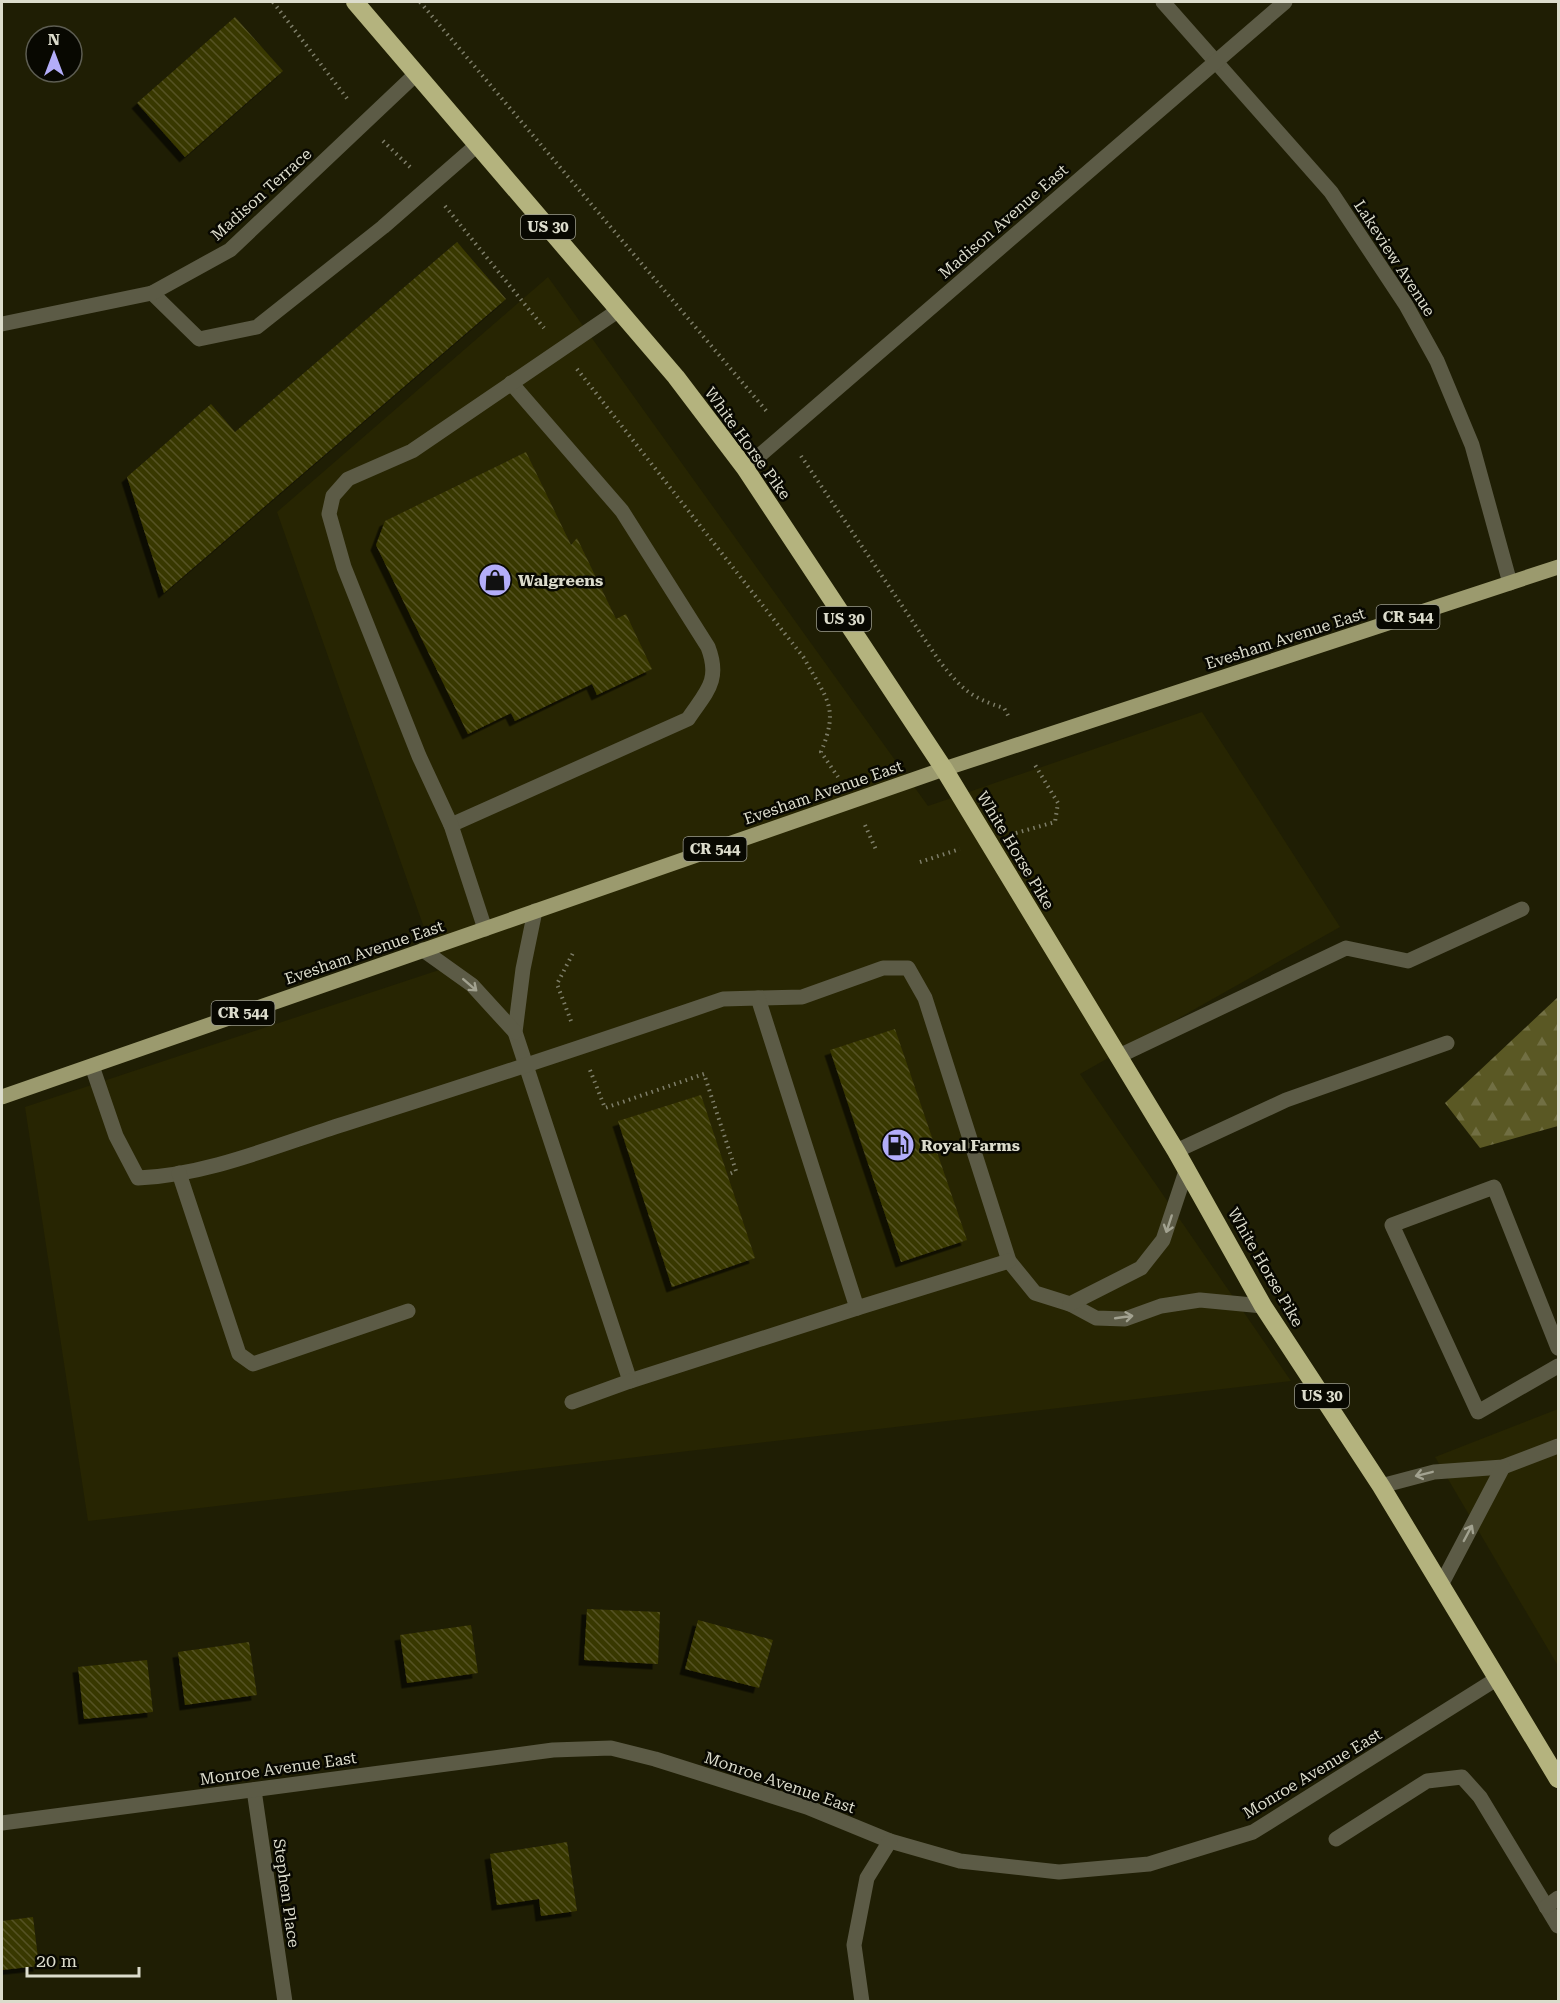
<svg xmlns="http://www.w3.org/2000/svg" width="1560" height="2003" font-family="'Roboto Serif',serif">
  <defs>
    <pattern id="forest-firs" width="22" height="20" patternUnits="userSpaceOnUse" patternTransform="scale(1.5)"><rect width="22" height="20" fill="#5a5824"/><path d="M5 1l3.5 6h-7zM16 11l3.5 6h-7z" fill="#716f43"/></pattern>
    <pattern id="building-back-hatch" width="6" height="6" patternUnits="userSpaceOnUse" patternTransform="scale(1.5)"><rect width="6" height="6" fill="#393700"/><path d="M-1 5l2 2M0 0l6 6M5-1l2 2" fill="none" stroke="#555324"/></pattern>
    <filter id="shadow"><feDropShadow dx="-5.5" dy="5.5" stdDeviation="0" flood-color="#0009"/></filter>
  </defs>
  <rect width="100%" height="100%" fill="#1f1e04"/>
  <g fill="#272502">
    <path d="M548,277L928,806L1202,712L1340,927L1080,1074L1291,1381L88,1521L25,1107L439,970L277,512Z"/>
    <path d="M1558,1409V1666L1435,1457Z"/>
  </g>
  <path fill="url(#forest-firs)" d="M1558,997V1126L1480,1148L1445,1103Z"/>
  <g fill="url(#building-back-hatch)" filter="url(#shadow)">
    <path d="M235,17L283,71L185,157L137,103Z"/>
    <path d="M457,242L506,299L164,593L127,477L211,404L235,432Z"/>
    <path d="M526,452L571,545L577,538L616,619L626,614L652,669L597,695L592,684L515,721L511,713L468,734L376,545L385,521Z"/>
    <path d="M895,1029L967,1240L901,1262L830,1050Z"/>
    <path d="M701,1095L755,1258L672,1287L618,1121Z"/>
    <path d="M587,1609L660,1612L658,1664L584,1660Z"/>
    <path d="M698,1620L773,1640L759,1688L685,1669Z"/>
    <path d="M471,1625L478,1673L407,1683L400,1635Z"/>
    <path d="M249,1642L257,1695L185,1705L178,1652Z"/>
    <path d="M147,1660L153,1712L84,1719L78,1667Z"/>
    <path d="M567,1842L577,1911L541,1916L539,1899L497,1905L490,1854Z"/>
    <path d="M33,1917L39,1966L2,1970V1921Z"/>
  </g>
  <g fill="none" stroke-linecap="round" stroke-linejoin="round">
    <g stroke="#7e7e69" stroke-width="4" stroke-dasharray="1.5 4.5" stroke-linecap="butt">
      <path d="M273,2L349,101"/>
      <path d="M420,2L769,414"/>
      <path d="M383,141L410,167"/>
      <path d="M445,206L544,328"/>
      <path d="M577,369L804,658C826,699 840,706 821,752L838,777"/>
      <path d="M801,456L940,662C962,689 971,698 1004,708L1010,719"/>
      <path d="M865,825L877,852"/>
      <path d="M1016,833L1055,822L1058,803L1035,765"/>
      <path d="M920,862L960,849"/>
      <path d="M571,1021L557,984L573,953"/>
      <path d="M590,1070L605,1108L704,1074L736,1171L727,1175"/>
    </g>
    <g stroke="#5c5b46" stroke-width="15">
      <path d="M152,293L199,339L257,327L383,227L477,145"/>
      <path d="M451,825L688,719C706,692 721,681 708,647L622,511L511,383"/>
      <path d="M535,911L523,969L515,1032L630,1381L857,1308"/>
      <path d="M485,929L451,825L419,756L344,567L329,514L333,496L348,479L412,451L619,310"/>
      <path d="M423,950L472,985L515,1032"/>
      <path d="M758,998L802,997L883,968H908L925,998L1009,1261L1035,1293L1070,1304L1096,1318L1125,1319L1161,1306L1200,1300L1263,1306"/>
      <path d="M1119,1056L1346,948L1408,961L1522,909"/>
      <path d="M92,1066L116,1136L138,1178C208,1175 277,1145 344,1124C471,1084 597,1042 723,999L758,998L857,1308L1009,1261"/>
      <path d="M1176,1151L1286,1100L1447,1043"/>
      <path d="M179,1173L239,1354L253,1364L408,1311"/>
      <path d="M1070,1304L1141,1268L1163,1240L1187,1168"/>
      <path d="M1558,1348L1494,1187L1392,1225L1478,1412L1558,1366"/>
      <path d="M572,1402L630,1381"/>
      <path d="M1381,1486L1434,1472L1503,1467L1558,1446"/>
      <path d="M1441,1585L1503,1467"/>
      <path d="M1336,1839L1427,1781L1462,1777L1480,1797L1558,1926"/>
      <path d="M1546,1907L1558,1898"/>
    </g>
    <g stroke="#5c5b46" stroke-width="15">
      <path d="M1163,2L1331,192L1406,305L1437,361L1472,445L1510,583"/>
      <path d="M2,324L152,293L230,250L416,74"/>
      <path d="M745,468L1285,2"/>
      <path d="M254,1790L285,2002"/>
      <path d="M2,1823L553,1750L611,1748L655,1759L807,1807L890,1841L960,1861L1059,1872L1149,1864L1253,1832L1498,1678"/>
      <path d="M862,2002L854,1945L867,1878L890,1841"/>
    </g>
    <path stroke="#9b9a6e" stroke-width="15" d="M2,1097L944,769L1558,567"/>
    <path stroke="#b4b37e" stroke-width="18" d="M355,2L676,377L745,468L944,769L1176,1151L1263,1306L1381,1486L1558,1779"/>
  </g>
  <defs><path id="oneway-shaft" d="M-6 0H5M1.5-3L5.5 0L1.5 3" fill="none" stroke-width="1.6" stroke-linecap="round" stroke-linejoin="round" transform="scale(1.5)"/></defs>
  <g stroke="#a2a290">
    <use href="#oneway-shaft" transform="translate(470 985) rotate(41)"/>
    <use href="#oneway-shaft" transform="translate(1169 1224) rotate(108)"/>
    <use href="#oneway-shaft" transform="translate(1124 1317) rotate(-8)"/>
    <use href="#oneway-shaft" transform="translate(1424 1474) rotate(166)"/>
    <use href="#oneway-shaft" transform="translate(1468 1533) rotate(-62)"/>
  </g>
  <defs>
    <g id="shop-disc" transform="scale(1.725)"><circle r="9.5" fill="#b3adf9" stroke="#080801"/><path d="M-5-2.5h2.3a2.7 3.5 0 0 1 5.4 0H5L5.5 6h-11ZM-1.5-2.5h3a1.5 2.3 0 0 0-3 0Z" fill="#111"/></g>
    <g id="fuel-disc" transform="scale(1.725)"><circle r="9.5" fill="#b3adf9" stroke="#080801"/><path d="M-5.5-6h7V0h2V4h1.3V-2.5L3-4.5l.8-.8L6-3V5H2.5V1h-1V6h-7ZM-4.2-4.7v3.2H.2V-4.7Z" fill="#111"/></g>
  </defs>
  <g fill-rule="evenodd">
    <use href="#shop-disc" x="495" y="580"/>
    <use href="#fuel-disc" x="898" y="1145"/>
  </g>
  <g text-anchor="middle" stroke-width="5" stroke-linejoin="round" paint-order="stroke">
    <g fill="#080801" stroke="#9c9c8f" stroke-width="1.5">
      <rect x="521" y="215" width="54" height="24" rx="4.5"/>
      <rect x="1376.5" y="605" width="63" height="24" rx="4.5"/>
      <rect x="817" y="607" width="54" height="24" rx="4.5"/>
      <rect x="683.5" y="837" width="63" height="24" rx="4.5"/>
      <rect x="211.5" y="1001" width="63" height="24" rx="4.5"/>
      <rect x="1295" y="1384" width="54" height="24" rx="4.5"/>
    </g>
    <g font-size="15" font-weight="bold" fill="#dcdccc">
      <text x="548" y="232">US 30</text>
      <text x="1408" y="622">CR 544</text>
      <text x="844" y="624">US 30</text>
      <text x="715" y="854">CR 544</text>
      <text x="243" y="1018">CR 544</text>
      <text x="1322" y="1401">US 30</text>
    </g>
    <g font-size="16" fill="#dcdccc" stroke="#080801">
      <text transform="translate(261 194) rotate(-42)" y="6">Madison Terrace</text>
      <text transform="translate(1003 221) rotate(-41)" y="6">Madison Avenue East</text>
      <text transform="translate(1395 258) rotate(57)" y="6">Lakeview Avenue</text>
      <text transform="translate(748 443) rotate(54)" y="6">White Horse Pike</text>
      <text transform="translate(1285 638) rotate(-18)" y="6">Evesham Avenue East</text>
      <text transform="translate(823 792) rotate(-19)" y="6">Evesham Avenue East</text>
      <text transform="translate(1016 850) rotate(59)" y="6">White Horse Pike</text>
      <text transform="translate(364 952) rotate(-19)" y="6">Evesham Avenue East</text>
      <text transform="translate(1266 1267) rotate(60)" y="6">White Horse Pike</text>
      <text transform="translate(278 1768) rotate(-8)" y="6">Monroe Avenue East</text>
      <text transform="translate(1312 1773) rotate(-31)" y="6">Monroe Avenue East</text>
      <text transform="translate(780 1782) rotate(19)" y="6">Monroe Avenue East</text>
      <text transform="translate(287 1893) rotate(82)" y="6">Stephen Place</text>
    </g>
    <g font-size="16" font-weight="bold" fill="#dcdccc" stroke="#080801" text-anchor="start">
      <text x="518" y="586">Walgreens</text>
      <text x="921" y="1151">Royal Farms</text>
    </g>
  </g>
  <rect width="1560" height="2003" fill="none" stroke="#dcdccc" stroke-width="6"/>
  <g transform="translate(54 54)"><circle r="28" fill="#080801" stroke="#5d5d52" stroke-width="1.5"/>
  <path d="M0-4.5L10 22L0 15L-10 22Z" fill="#b3adf9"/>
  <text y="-9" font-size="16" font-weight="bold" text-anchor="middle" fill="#dcdccc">N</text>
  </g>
  <path d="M27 1967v9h112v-9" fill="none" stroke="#dcdccc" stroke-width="3"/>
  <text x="36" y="1967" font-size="18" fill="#dcdccc" stroke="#080801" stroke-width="4.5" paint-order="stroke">20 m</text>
</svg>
